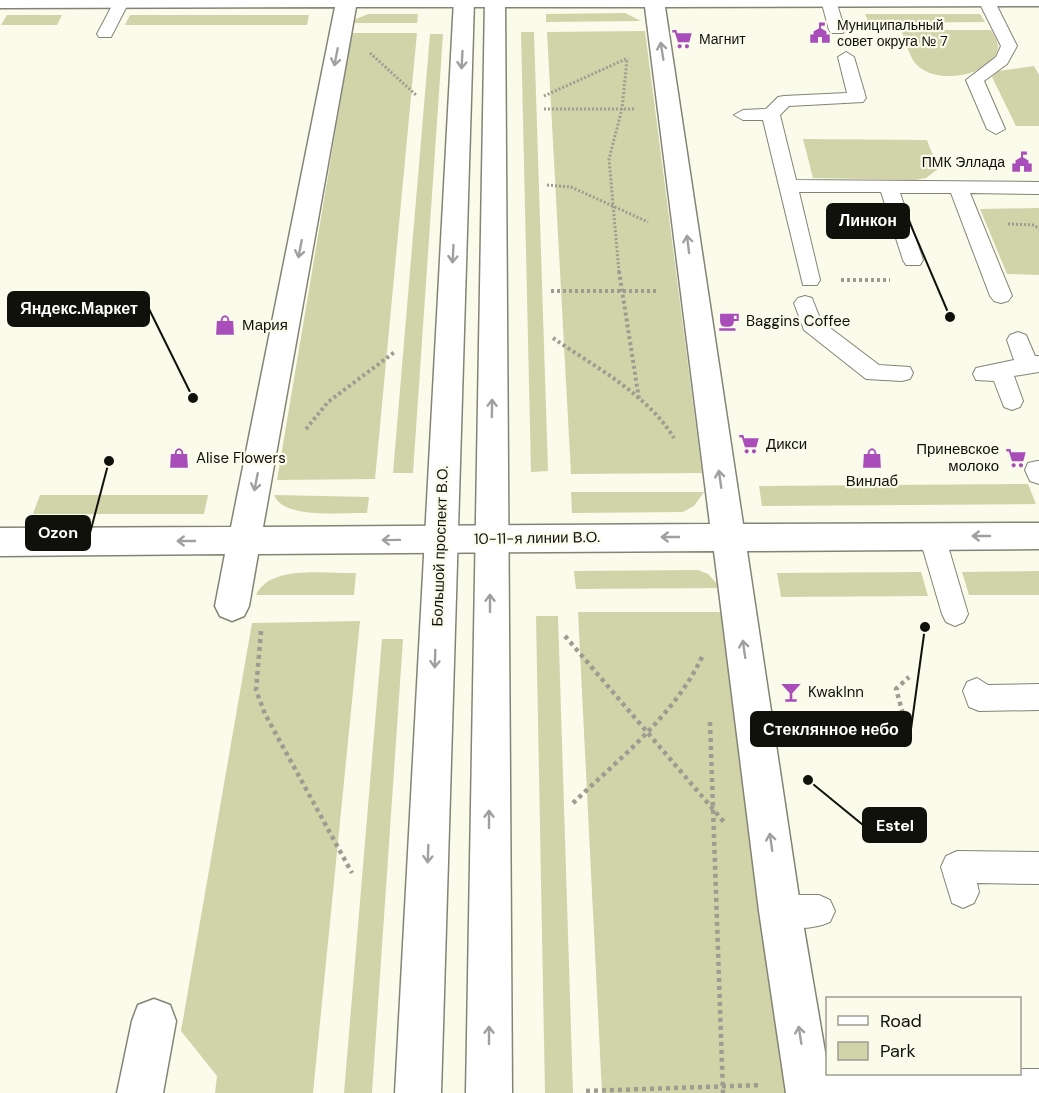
<svg xmlns="http://www.w3.org/2000/svg" width="1039" height="1093" font-family="'DM Sans',sans-serif">
  <rect width="100%" height="100%" fill="#fafbea"/>
  <g fill="#d1d4a9">
    <path d="M625,13L641,21L546,22V14Z"/>
    <path d="M368,14H418L417,23H353L356,19Z"/>
    <path d="M865,14H980L985,22L869,23Z"/>
    <path d="M7,15H62L57,25H1Z"/>
    <path d="M130,15H309L307,25H125Z"/>
    <path d="M901,30H991C994,35 998,41 998,47C995,75 937,87 916,64C909,56 905,40 901,30Z"/>
    <path d="M645,31L702,473L571,474L547,32Z"/>
    <path d="M521,32H534L548,471L531,472Z"/>
    <path d="M352,33H417L375,479L277,480Z"/>
    <path d="M430,34H443L413,473H393Z"/>
    <path d="M1034,66L1039,75V126H1016L992,77L998,71Z"/>
    <path d="M803,139L927,140L938,169L926,178L915,180L813,178Z"/>
    <path d="M1039,208V275L1007,274L980,209Z"/>
    <path d="M1028,484L1036,504L762,506L759,486Z"/>
    <path d="M571,492H704L694,506L683,512L572,513Z"/>
    <path d="M40,495H208L204,514H33Z"/>
    <path d="M274,495L369,497L367,513C343,512 284,520 274,495Z"/>
    <path d="M698,570L708,574L721,588L576,589L574,571Z"/>
    <path d="M1039,571V595H969L962,572Z"/>
    <path d="M921,572L928,596L781,597L777,573Z"/>
    <path d="M356,573L354,595H256C270,564 327,574 356,573Z"/>
    <path d="M578,612H722L786,1093H602Z"/>
    <path d="M536,616H558L573,1093H545Z"/>
    <path d="M360,621L313,1093H215L217,1076L181,1031L252,623Z"/>
    <path d="M382,639H403L372,1093H344Z"/>
  </g>
  <g fill="none" stroke-linecap="round" stroke-linejoin="round">
    <g stroke="#838475" stroke-width="2">
      <g id="service">
        <path d="M115,0L129,2L111,37H99L97,34Z"/>
        <path d="M821,0L836,1L845,30L843,33H831L829,30Z"/>
        <path d="M978,0H994L1017,46L1007,64L984,81L1005,129L996,134L987,129L966,80L996,57L1001,46Z"/>
        <path d="M846,52L854,57L866,98L863,102L789,106L780,115L796,180L1039,182V194L970,193L1012,296L1008,301L1001,303L994,301L990,296L951,193H900L923,260L920,265H906L903,260L881,192H799L820,280L817,285H803L763,120H743L734,115L743,110L766,109L778,97L784,96L847,93L838,57Z"/>
        <path d="M805,296L812,298L821,321L879,365L910,367L913,373L910,379L902,381L866,379L804,330L794,303L798,298Z"/>
        <path d="M1018,332L1026,335L1035,356H1039V372L1014,376L1023,401L1020,407L1012,410L1004,407L994,381L976,380L973,374L976,368L1014,360L1007,340L1010,335Z"/>
        <path d="M1037,461H1039V484L1030,481L1025,470L1028,463Z"/>
        <path d="M932,526L941,529L945,536L968,614L964,622L955,626L946,622L942,614L919,536L923,529Z"/>
        <path d="M977,678L988,685L1039,684V710L979,711L969,707L963,691L967,682Z"/>
        <path d="M957,851L1039,852V884L977,883L979,892L974,903L963,908L952,903L941,867L946,856Z"/>
        <path d="M780,895H819L830,900L835,911L830,922C812,930 787,930 769,922L764,911L769,900Z"/>
        <path d="M1020,1069H1039V1093H792L790,1088L796,1076L808,1070H828V1074H1020Z"/>
      </g>
    </g>
    <g stroke="#838475" stroke-width="3">
      <g id="minor">
        <path d="M0,0H1039V6L665,7L743,524L1039,523V549L747,551L801,911L832,1093H786L759,911L714,551L258,554L249,606L244,616L232,621L220,616L215,606L225,554L0,556V528L231,527L335,7L0,8ZM356,7H645L710,524L263,527Z"/>
        <path d="M154,999L170,1005L176,1021L163,1093H117L132,1021L138,1005Z"/>
      </g>
    </g>
    <g stroke="#838475" stroke-width="3">
      <g id="secondary">
        <path d="M454,0H474L441,1093H395Z"/>
        <path d="M485,0H505L512,1093H466Z"/>
      </g>
    </g>
    <g stroke="#9c9d90" stroke-width="3" stroke-dasharray="2 2" stroke-linecap="butt">
      <path d="M370,53L416,95"/>
      <path d="M544,96L628,58"/>
      <path d="M544,109H636"/>
      <path d="M547,185L571,187L648,222"/>
      <path d="M1008,224L1034,225L1039,229"/>
      <path d="M619,272L609,159L622,109L627,59"/>
    </g>
    <g stroke="#9c9d90" stroke-width="4" stroke-dasharray="3 3" stroke-linecap="butt">
      <path d="M619,271L639,399"/>
      <path d="M841,280H890"/>
      <path d="M551,291H659"/>
      <path d="M553,338C595,367 647,394 674,438"/>
      <path d="M306,429L328,402L396,351"/>
    </g>
    <g stroke="#9c9d90" stroke-width="4.5" stroke-dasharray="4 4" stroke-linecap="butt">
      <path d="M261,631L256,690L265,714L352,873"/>
      <path d="M565,636L724,822"/>
      <path d="M905,721L896,689L909,677"/>
      <path d="M710,722L723,1093"/>
      <path d="M573,803C620,758 675,715 703,655"/>
      <path d="M586,1091L762,1085"/>
    </g>
    <use href="#service" fill="#fff" fill-rule="evenodd"/>
    <use href="#minor" fill="#fff" fill-rule="evenodd"/>
    <use href="#secondary" fill="#fff" fill-rule="evenodd"/>
  </g>
  <defs><path id="oneway-shaft" d="M-6 0H5M1.5-3L5.5 0L1.5 3" fill="none" stroke-width="1.6" stroke-linecap="round" stroke-linejoin="round" transform="scale(1.5)"/></defs>
  <g stroke="#a0a09e">
    <use href="#oneway-shaft" transform="translate(662 51) rotate(-99)"/>
    <use href="#oneway-shaft" transform="translate(336 57) rotate(101)"/>
    <use href="#oneway-shaft" transform="translate(462 60) rotate(93)"/>
    <use href="#oneway-shaft" transform="translate(688 244) rotate(-97)"/>
    <use href="#oneway-shaft" transform="translate(300 249) rotate(101)"/>
    <use href="#oneway-shaft" transform="translate(453 254) rotate(93)"/>
    <use href="#oneway-shaft" transform="translate(492 408) rotate(-89)"/>
    <use href="#oneway-shaft" transform="translate(720 479) rotate(-98)"/>
    <use href="#oneway-shaft" transform="translate(256 482) rotate(101)"/>
    <use href="#oneway-shaft" transform="translate(981 536) rotate(180)"/>
    <use href="#oneway-shaft" transform="translate(670 537) rotate(180)"/>
    <use href="#oneway-shaft" transform="translate(391 540) rotate(179)"/>
    <use href="#oneway-shaft" transform="translate(186 541) rotate(180)"/>
    <use href="#oneway-shaft" transform="translate(490 603) rotate(-90)"/>
    <use href="#oneway-shaft" transform="translate(744 649) rotate(-98)"/>
    <use href="#oneway-shaft" transform="translate(435 659) rotate(92)"/>
    <use href="#oneway-shaft" transform="translate(489 819) rotate(-90)"/>
    <use href="#oneway-shaft" transform="translate(771 842) rotate(-98)"/>
    <use href="#oneway-shaft" transform="translate(428 854) rotate(92)"/>
    <use href="#oneway-shaft" transform="translate(489 1035) rotate(-90)"/>
    <use href="#oneway-shaft" transform="translate(800 1035) rotate(-99)"/>
  </g>
  <defs>
    <g id="civic-bare" transform="scale(1.62)"><path d="M-.6-6.5H3V-4.5H.6V-3L4-1V1h2V6H-6V1h2V-1L-.6-3ZM-1.2 2.5V6h2.4V2.5Z" fill="#a84db9" stroke="#fafbea" stroke-width="2.5" paint-order="stroke"/></g>
    <g id="supermarket-bare" transform="scale(1.62)"><path d="M-6-5.5h2.5l.6 2H6L4.5 2H-2.5L-4.4-4H-6ZM-1.5 3.2a1.3 1.3 0 1 0 .1 0ZM3 3.2a1.3 1.3 0 1 0 .1 0Z" fill="#a84db9" stroke="#fafbea" stroke-width="2.5" paint-order="stroke"/></g>
    <g id="cafe-bare" transform="scale(1.62)"><path d="M-5.5-4.5H6V0H3Q3 3.5 0 3.5H-2.5Q-5.5 3.5-5.5 0ZM3-3.2v2h1.7v-2ZM-6 4.5H4V6H-6Z" fill="#a84db9" stroke="#fafbea" stroke-width="2.5" paint-order="stroke"/></g>
    <g id="shop-bare" transform="scale(1.62)"><path d="M-5-2.5h2.3a2.7 3.5 0 0 1 5.4 0H5L5.5 6h-11ZM-1.5-2.5h3a1.5 2.3 0 0 0-3 0Z" fill="#a84db9" stroke="#fafbea" stroke-width="2.5" paint-order="stroke"/></g>
    <g id="bar-bare" transform="scale(1.62)"><path d="M-6-5H6L.8 .8V4.5H3.5V6h-7V4.5H-.8V.8Z" fill="#a84db9" stroke="#fafbea" stroke-width="2.5" paint-order="stroke"/></g>
  </defs>
  <g fill-rule="evenodd">
    <use href="#civic-bare" x="820" y="33"/>
    <use href="#supermarket-bare" x="682" y="39"/>
    <use href="#civic-bare" x="1022" y="162"/>
    <use href="#cafe-bare" x="729" y="321"/>
    <use href="#shop-bare" x="225" y="325"/>
    <use href="#supermarket-bare" x="749" y="444"/>
    <use href="#shop-bare" x="179" y="458"/>
    <use href="#shop-bare" x="872" y="458"/>
    <use href="#supermarket-bare" x="1016" y="458"/>
    <use href="#bar-bare" x="791" y="692"/>
  </g>
  <g text-anchor="middle" stroke-width="4.5" stroke-linejoin="round" paint-order="stroke">
    <g font-size="14" fill="#11110c" stroke="#fafbea" text-anchor="start">
      <text x="837" y="30">Муниципальный<tspan x="837" dy="16">совет округа № 7</tspan></text>
      <text x="699" y="44">Магнит</text>
      <text x="1005" y="167" text-anchor="end">ПМК Эллада</text>
    </g>
    <g font-size="15" fill="#11110c" stroke="#fafbea" text-anchor="start">
      <text x="746" y="326">Baggins Coffee</text>
      <text x="242" y="330">Мария</text>
      <text x="766" y="449">Дикси</text>
      <text x="999" y="454" text-anchor="end">Приневское<tspan x="999" dy="17">молоко</tspan></text>
      <text x="196" y="463">Alise Flowers</text>
      <text x="872" y="486" text-anchor="middle">Винлаб</text>
      <text x="808" y="697">KwakInn</text>
    </g>
    <g font-size="15" fill="#11110c" stroke="#fafbea">
      <text transform="translate(537 538) rotate(-1)" y="5">10-11-я линии В.О.</text>
      <text transform="translate(440 546) rotate(-88)" y="5">Большой проспект В.О.</text>
    </g>
  </g>
  <path fill="none" stroke="#11110c" stroke-width="2" d="M950 317L909 221M193 398L149 309M109 461L90 533M925 627L911 729M808 780L863 825"/>
  <g fill="#11110c" stroke="#fafbea" stroke-width="2">
    <circle cx="950" cy="317" r="6"/>
    <circle cx="193" cy="398" r="6"/>
    <circle cx="109" cy="461" r="6"/>
    <circle cx="925" cy="627" r="6"/>
    <circle cx="808" cy="780" r="6"/>
  </g>
  <g fill="#11110c" stroke="#11110c" stroke-width="2">
    <rect x="827" y="204" width="82" height="34" rx="6"/>
    <rect x="8" y="292" width="141" height="34" rx="6"/>
    <rect x="26" y="516" width="64" height="34" rx="6"/>
    <rect x="751" y="712" width="160" height="34" rx="6"/>
    <rect x="863" y="808" width="63" height="34" rx="6"/>
  </g>
  <g font-size="16" text-anchor="middle" font-weight="bold" fill="#fff">
    <text x="868" y="226">Линкон</text>
    <text x="79" y="314">Яндекс.Маркет</text>
    <text x="58" y="538">Ozon</text>
    <text x="831" y="735">Стеклянное небо</text>
    <text x="895" y="831">Estel</text>
  </g>
  <rect x="826" y="997" width="195" height="78" fill="#fafbea" stroke="#9d9d91" stroke-width="1.5"/>
  <rect x="838" y="1016" width="30" height="9" fill="#ffffff" stroke="#9d9d91" stroke-width="1.5"/>
  <text x="880" y="1027" font-size="18" fill="#11110c">Road</text>
  <rect x="838" y="1042" width="30" height="18" fill="#d1d4a9" stroke="#9d9d91" stroke-width="1.5"/>
  <text x="880" y="1057" font-size="18" fill="#11110c">Park</text>
</svg>
